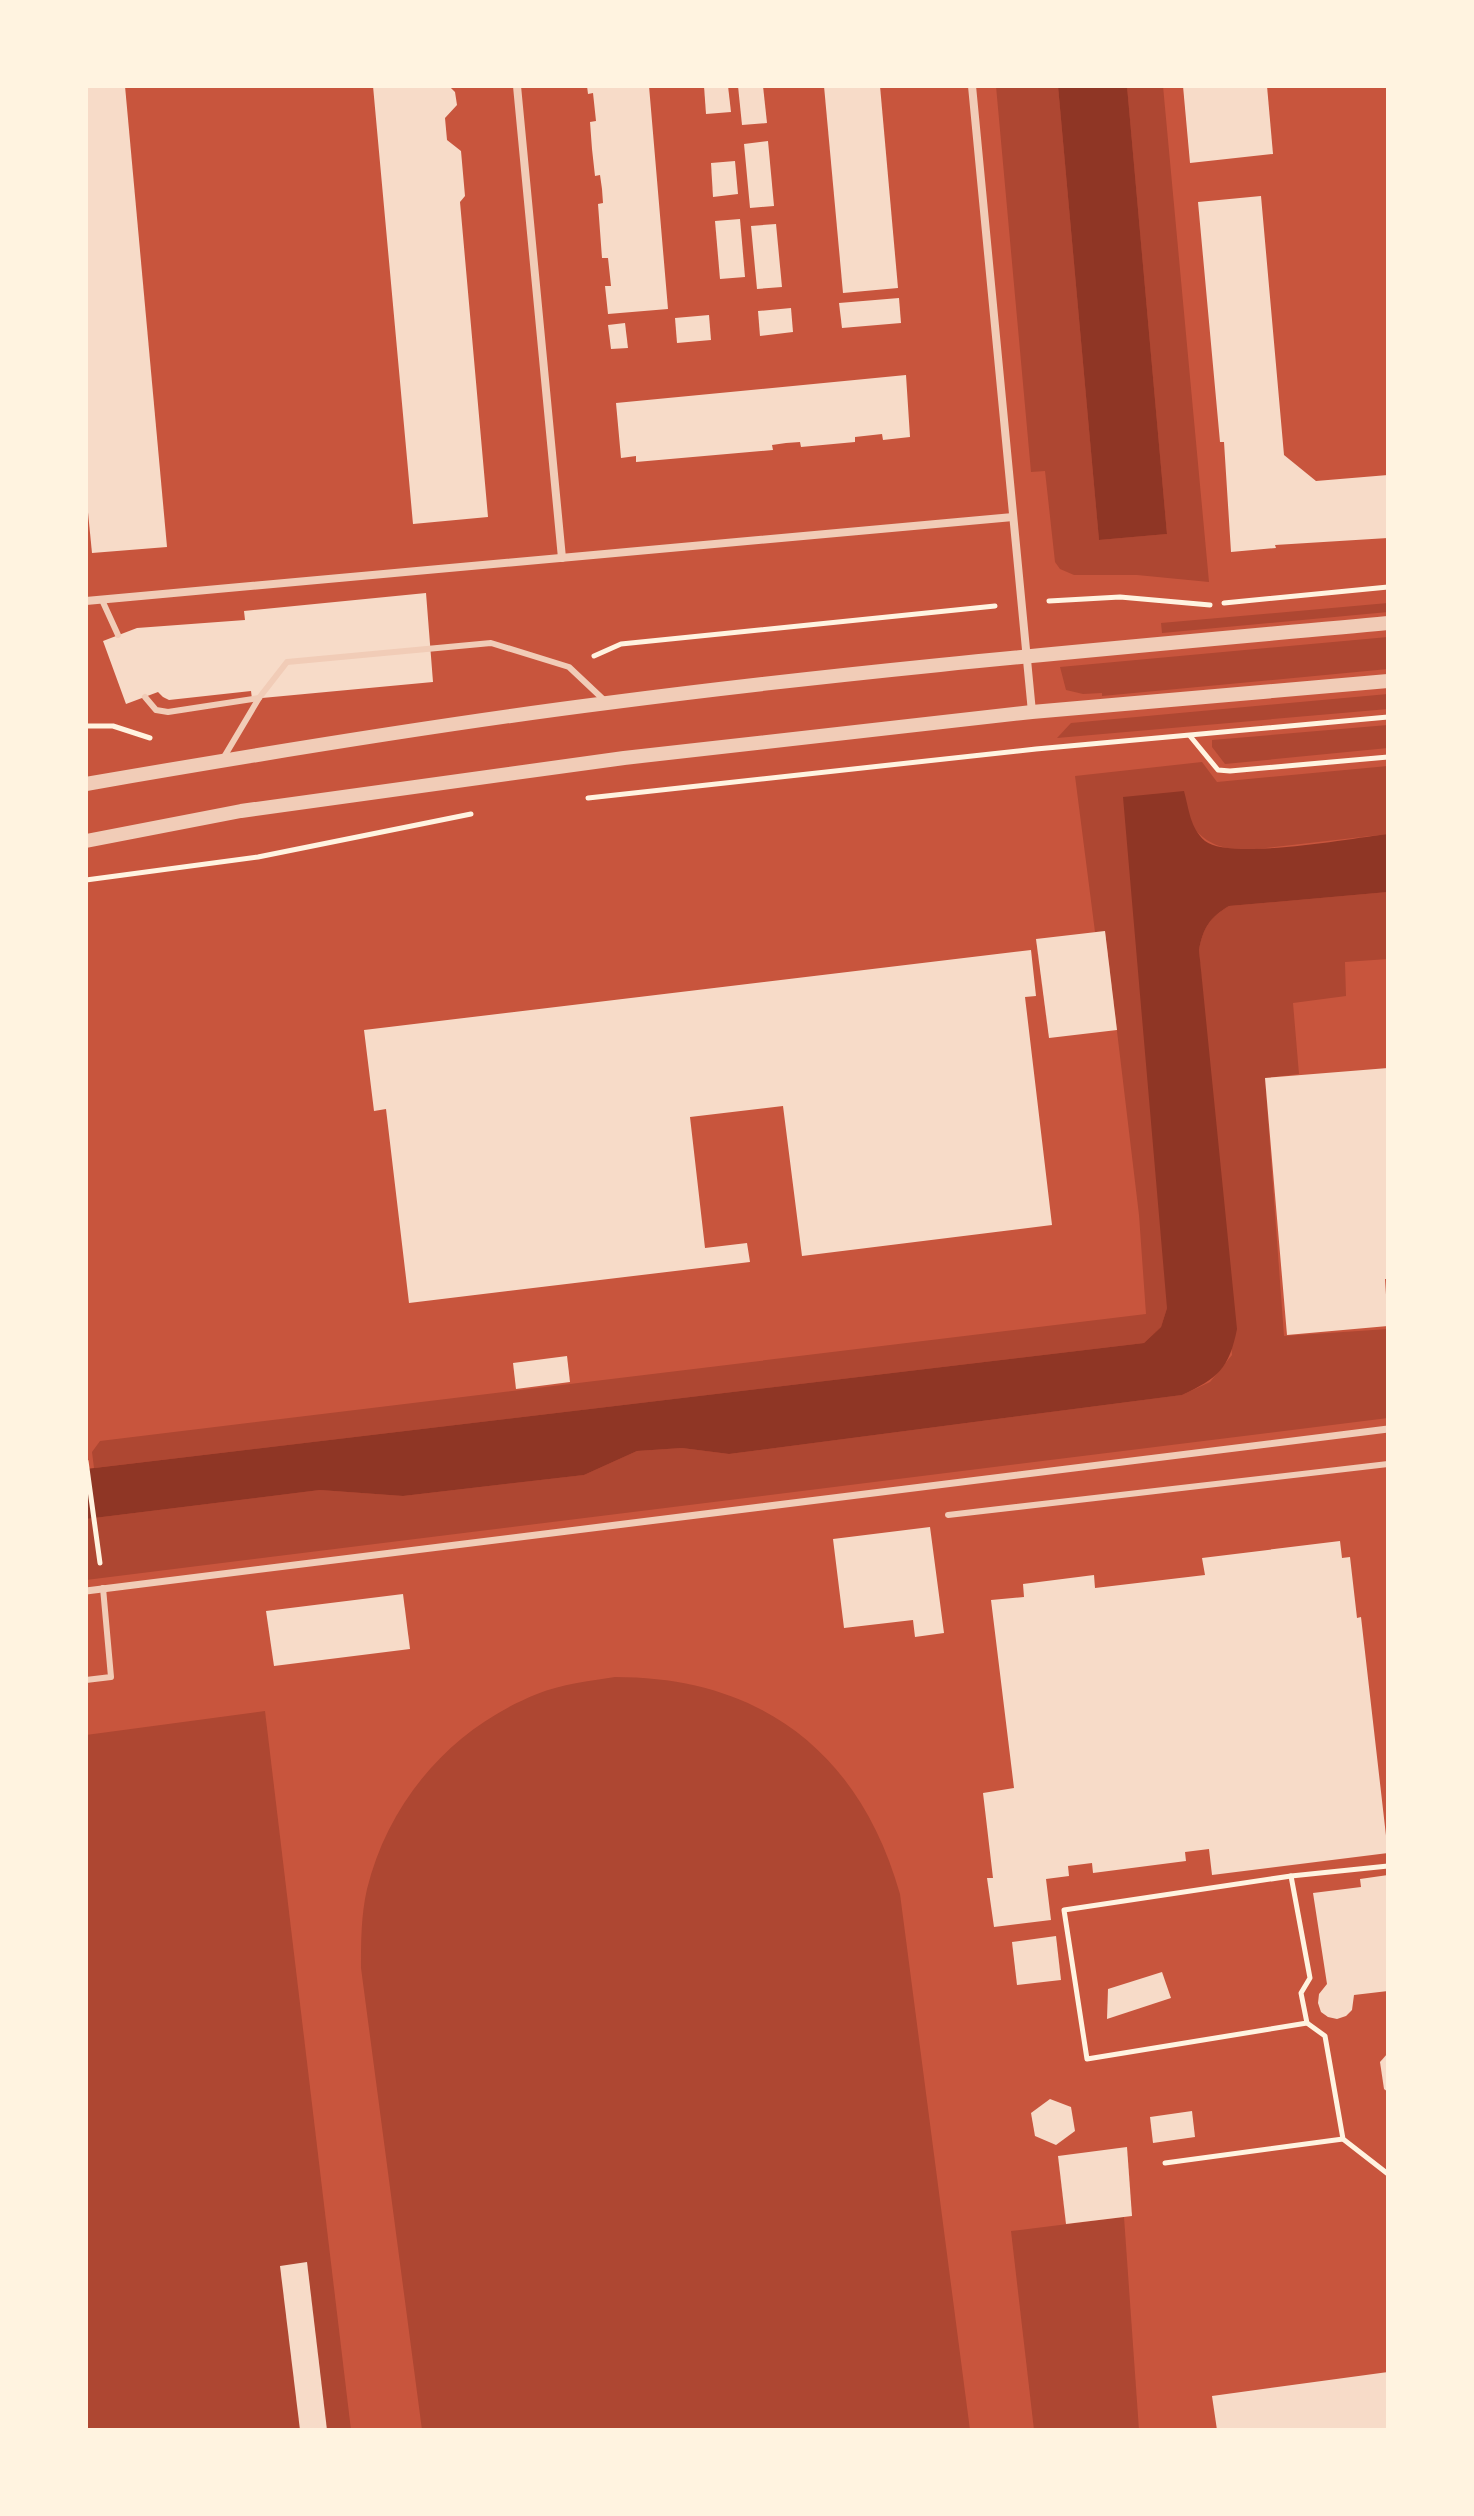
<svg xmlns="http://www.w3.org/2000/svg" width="1474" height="2516" font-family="'Source Sans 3',sans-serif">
  <rect width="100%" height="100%" fill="#c8553d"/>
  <g fill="#ae4732">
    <path d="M996,86H1058L1099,540L1167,534L1127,86H1163L1209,582L1137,575H1074L1060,569L1055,562L1045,471L1031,472Z"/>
    <path d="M1388,603V612L1162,633L1161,623Z"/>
    <path d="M1388,637V669L1102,696V693L1083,694L1066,690L1060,667Z"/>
    <path d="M1388,694V709L1057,738L1071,723Z"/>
    <path d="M1388,725V748L1225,764L1212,747V740Z"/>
    <path d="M1202,762L1217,782L1388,766V834L1248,850C1224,849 1208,846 1192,826V820L1167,1308L1161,1327L1144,1343L94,1468L92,1452L100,1441L1146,1314L1139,1215L1105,931L1095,932L1075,776Z"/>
    <path d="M1388,892V959L1345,962L1346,996L1293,1003L1299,1074L1265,1078L1284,1336L1388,1329V1418L86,1580V1519L320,1490L403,1496L584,1475L637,1451L682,1448L729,1454L1182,1395L1210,1382L1232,1355L1199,950C1203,928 1210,917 1229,906Z"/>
    <path d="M615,1677C762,1677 860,1753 900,1894L970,2430H422L361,1968C361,1942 361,1915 367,1889C389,1800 452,1728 537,1694C562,1684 589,1681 615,1677Z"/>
    <path d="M265,1711L351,2430H86V1735Z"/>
    <path d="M1124,2217L1139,2430H1034L1011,2231Z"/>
  </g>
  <g fill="#8f3625">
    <path d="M1058,86H1127L1167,534L1099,540Z"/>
    <path d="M1184,791C1189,809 1190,828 1205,841C1231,861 1352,838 1388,834V892L1229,906C1210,917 1203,928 1199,950L1237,1329C1229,1369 1218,1378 1182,1395L729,1454L682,1448L637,1451L584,1475L403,1496L320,1490L86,1519V1469L1144,1343L1161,1327L1167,1308L1123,797Z"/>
  </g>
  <g fill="#f7dbc8">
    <path d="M86,86H125L167,547L92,553L86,492Z"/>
    <path d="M373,86H449L455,92L457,105L445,118L447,140L461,151L465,196L460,202L488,517L413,524Z"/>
    <path d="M587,86H649L668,309L608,314L605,286H611L608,258H602L598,204L603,203L602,189L600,175L595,176L592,149L590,122L596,121L593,93L588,94Z"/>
    <path d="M704,86H728L731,112L706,114Z"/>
    <path d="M738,86H763L767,123L742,125Z"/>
    <path d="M824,86H880L898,288L843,293Z"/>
    <path d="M1183,86H1267L1273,154L1190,163Z"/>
    <path d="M768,141L774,206L750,208L744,144Z"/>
    <path d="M735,161L738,194L713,197L711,163Z"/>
    <path d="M1261,196L1284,455L1316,481L1388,475V538L1275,545L1276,548L1231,552L1224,442H1220L1198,202Z"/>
    <path d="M740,219L745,277L720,279L715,221Z"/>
    <path d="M776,224L782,287L757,289L751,226Z"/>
    <path d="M899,298L901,323L842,328L839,303Z"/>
    <path d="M791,308L793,332L760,336L758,311Z"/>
    <path d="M709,315L711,340L677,343L675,318Z"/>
    <path d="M625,323L628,348L611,349L608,325Z"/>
    <path d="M906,375L910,437L883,440L882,434L855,437V442L801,447L800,442L786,443L772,445L773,450L636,462V456L621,458L616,403Z"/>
    <path d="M426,593L433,682L252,699L251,691L169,700L163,697L158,692L126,704L103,641L137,628L245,620L244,611Z"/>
    <path d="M1105,931L1117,1030L1049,1038L1036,939Z"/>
    <path d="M1031,950L1036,996L1025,997L1052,1225L802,1256L783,1106L690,1117L705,1248L747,1243L750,1262L409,1303L386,1109L374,1111L364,1030Z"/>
    <path d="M1388,1068V1279H1385L1388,1326L1287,1335L1265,1078Z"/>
    <path d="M567,1356L570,1382L516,1389L513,1363Z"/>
    <path d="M930,1527L944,1633L915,1637L913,1620L844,1628L833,1539Z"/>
    <path d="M1340,1541L1342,1558L1350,1557L1357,1618L1361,1617L1388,1853L1212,1875L1209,1849L1185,1852L1186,1861L1093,1873L1092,1863L1068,1866L1069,1876L1046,1879L1051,1920L994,1927L987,1878H993L983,1793L1014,1788L991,1600L1024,1597L1023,1584L1094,1575L1095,1588L1205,1575L1202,1558Z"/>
    <path d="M403,1594L410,1649L274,1666L266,1611Z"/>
    <path d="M1388,1875V1991L1354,1995L1352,2010L1346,2016L1337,2019L1328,2017L1321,2012L1318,2003L1319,1994L1327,1984L1313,1893L1361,1887L1360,1879Z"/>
    <path d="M1056,1936L1061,1980L1017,1985L1012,1942Z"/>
    <path d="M1162,1972L1171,1998L1107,2019L1108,1989Z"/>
    <path d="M1388,2053V2092L1384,2089L1380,2062Z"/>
    <path d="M1050,2099L1071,2107L1075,2131L1056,2145L1035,2136L1031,2113Z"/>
    <path d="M1192,2111L1195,2137L1153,2143L1150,2117Z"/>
    <path d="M1127,2147L1132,2216L1066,2224L1058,2156Z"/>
    <path d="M307,2262L327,2430H300L280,2266Z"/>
    <path d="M1388,2372V2428L1217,2430L1212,2396Z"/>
  </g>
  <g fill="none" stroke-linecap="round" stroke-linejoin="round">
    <g stroke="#fff3e0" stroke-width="5">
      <path d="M1049,601L1120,597L1210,605"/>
      <path d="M1224,603L1388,587"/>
      <path d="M594,656L621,644L995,606"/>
      <path d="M86,726H113L150,738"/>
      <path d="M1190,736L1218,770L1230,771L1388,757"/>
      <path d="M588,798L1036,749L1388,717"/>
      <path d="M86,880L258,857L471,814"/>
      <path d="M86,1461L100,1563"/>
      <path d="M1388,1866L1291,1876L1064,1910L1087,2059L1307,2023L1325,2036L1343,2139L1388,2174"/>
      <path d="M1291,1876L1310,1978L1301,1993L1307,2023"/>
      <path d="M1165,2163L1343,2139"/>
    </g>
    <g stroke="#f1ccb7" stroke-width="6">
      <path d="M102,600L118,635"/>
      <path d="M145,697L156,710L168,712L259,698"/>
      <path d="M224,757L259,698L287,662L491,643L569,667L604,700"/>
      <path d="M948,1515L1388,1464"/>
      <path d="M86,1680L111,1677L103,1588"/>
    </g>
    <path stroke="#f1ccb7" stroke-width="7" d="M86,1591L1388,1429"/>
    <g stroke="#f1ccb7" stroke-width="8">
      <path d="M517,86L562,558"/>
      <path d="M972,86L1032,712"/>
      <path d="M86,601L1013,517"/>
    </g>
    <g stroke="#f1ccb7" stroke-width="14">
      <path d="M86,784C259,754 433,725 607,703C867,669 1128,647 1388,623"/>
      <path d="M86,841L241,811L624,758L1032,712L1388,681"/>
    </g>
  </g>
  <rect width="1474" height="2516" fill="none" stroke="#fff3e0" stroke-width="176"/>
</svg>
